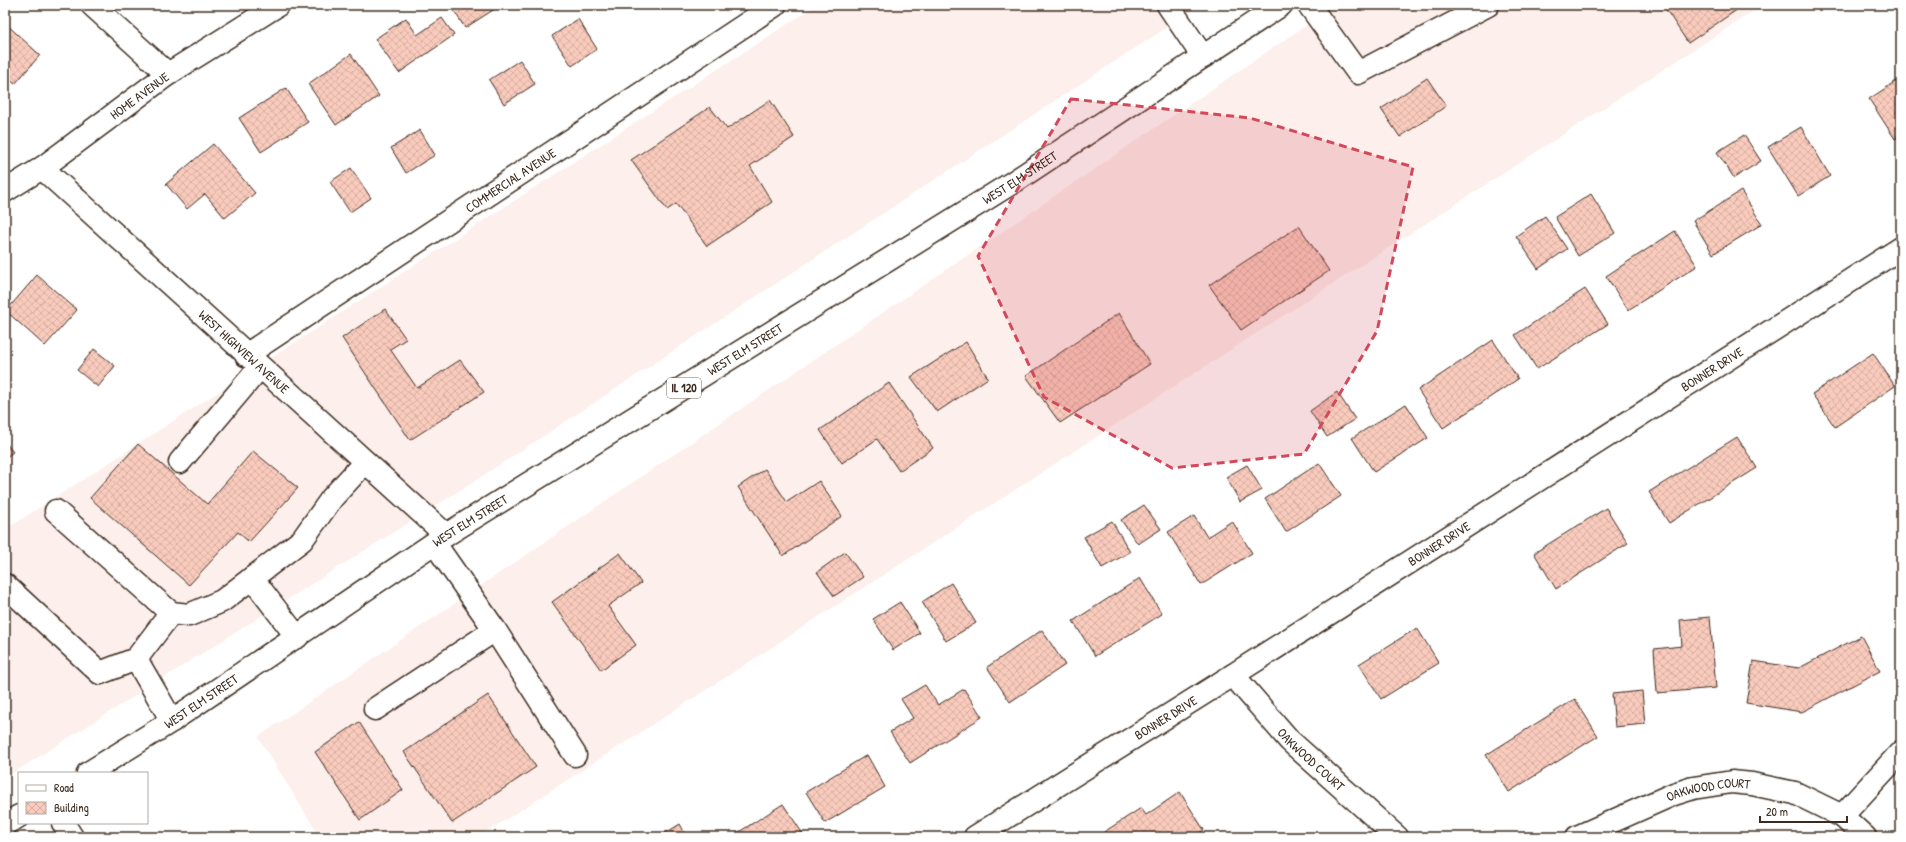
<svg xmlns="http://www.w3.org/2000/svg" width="1906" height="842" font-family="'Patrick Hand',sans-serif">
  <defs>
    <pattern id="building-cross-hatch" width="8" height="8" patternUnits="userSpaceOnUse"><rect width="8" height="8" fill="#f9cbbd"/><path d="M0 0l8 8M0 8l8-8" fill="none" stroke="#d6aea2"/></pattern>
  </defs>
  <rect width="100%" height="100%" fill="#fff"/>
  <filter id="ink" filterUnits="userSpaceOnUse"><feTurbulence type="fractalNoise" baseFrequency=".025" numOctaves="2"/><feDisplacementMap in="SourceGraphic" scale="8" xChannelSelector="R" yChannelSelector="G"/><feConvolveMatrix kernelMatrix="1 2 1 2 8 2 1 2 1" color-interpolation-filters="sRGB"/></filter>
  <g filter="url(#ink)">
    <g fill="#fdefeb">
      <path d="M817,5H1201L470,484L5,778V530Z"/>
      <path d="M1336,5H1763L479,837H320L258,737Z"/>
    </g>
    <g fill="url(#building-cross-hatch)" stroke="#3b2a1e">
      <path d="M452,5H501L465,28L451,6Z"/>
      <path d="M1663,5H1744L1688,43Z"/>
      <path d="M406,18L417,35L442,18L454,35L399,73L375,39Z"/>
      <path d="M578,19L597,49L572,66L552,36Z"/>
      <path d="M5,23L40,55L15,84L5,76Z"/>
      <path d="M351,54L379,96L336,125L308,84Z"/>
      <path d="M520,60L535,84L504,104L489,80Z"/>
      <path d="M1427,78L1446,106L1400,137L1381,109Z"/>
      <path d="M1901,78V135L1895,139L1869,99Z"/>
      <path d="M286,88L308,122L261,152L239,118Z"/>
      <path d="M770,100L794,137L750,166L772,202L707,246L676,204L667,210L631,160L710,107L727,129Z"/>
      <path d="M1801,127L1830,176L1798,196L1768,147Z"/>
      <path d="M420,130L435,155L406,173L391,148Z"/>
      <path d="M1744,135L1761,161L1734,178L1717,152Z"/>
      <path d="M213,144L255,193L225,218L205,194L187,209L166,184Z"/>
      <path d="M351,168L371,198L350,212L330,182Z"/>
      <path d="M1741,191L1762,224L1713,254L1693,221Z"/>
      <path d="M1591,194L1615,233L1578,256L1555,217Z"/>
      <path d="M1545,216L1567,249L1538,269L1516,236Z"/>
      <path d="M1299,226L1329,271L1241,330L1209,285Z"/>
      <path d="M1675,231L1697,266L1628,310L1606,276Z"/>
      <path d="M37,275L77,310L45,346L6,311Z"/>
      <path d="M1585,289L1608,324L1537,369L1515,335Z"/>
      <path d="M385,309L406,339L390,349L417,388L460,360L484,392L410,440L342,338Z"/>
      <path d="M1119,313L1150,364L1060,423L1026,376Z"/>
      <path d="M1493,340L1518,379L1443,428L1418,390Z"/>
      <path d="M966,342L988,378L937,412L911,377Z"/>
      <path d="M94,349L115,366L98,387L77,370Z"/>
      <path d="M1873,353L1895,386L1835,427L1812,394Z"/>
      <path d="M889,383L933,448L899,471L877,439L842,463L820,430Z"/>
      <path d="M1337,392L1355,419L1327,437L1310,411Z"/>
      <path d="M1406,404L1428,438L1374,472L1352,438Z"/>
      <path d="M1737,437L1757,468L1669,523L1649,492Z"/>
      <path d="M5,442L13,452L5,458Z"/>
      <path d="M138,444L207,504L253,451L298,488L249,542L238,532L189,585L90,498Z"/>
      <path d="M1319,463L1341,496L1286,532L1265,499Z"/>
      <path d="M1247,465L1262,490L1240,502L1226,477Z"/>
      <path d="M765,469L787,502L819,481L842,516L783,556L738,487Z"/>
      <path d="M1144,505L1161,529L1138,544L1121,520Z"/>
      <path d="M1606,508L1628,543L1556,589L1534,553Z"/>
      <path d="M1194,516L1207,537L1232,521L1252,553L1201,585L1168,532Z"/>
      <path d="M1112,521L1130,552L1102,568L1084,537Z"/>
      <path d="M845,552L863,577L834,596L817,572Z"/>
      <path d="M620,553L641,583L608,606L636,645L601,670L552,602Z"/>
      <path d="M1140,578L1162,614L1095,656L1073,621Z"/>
      <path d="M951,583L976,623L946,641L922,602Z"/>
      <path d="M900,602L920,633L893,650L873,619Z"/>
      <path d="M1710,617L1716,688L1657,693L1654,649L1682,646L1680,620Z"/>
      <path d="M1417,628L1439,663L1381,699L1359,664Z"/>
      <path d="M1042,630L1065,665L1010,702L987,667Z"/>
      <path d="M1861,636L1880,671L1802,712L1746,703L1753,661L1799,668Z"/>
      <path d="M925,685L938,705L964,689L982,717L910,763L890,732L913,718L901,699Z"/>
      <path d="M1642,691L1645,724L1615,727L1612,694Z"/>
      <path d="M488,695L536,767L452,823L404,752Z"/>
      <path d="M1575,699L1598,736L1509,792L1486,755Z"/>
      <path d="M359,722L403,790L360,820L315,752Z"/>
      <path d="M867,755L885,787L825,823L806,792Z"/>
      <path d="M1180,792L1204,830L1194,837H1108L1104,832L1141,808L1146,815Z"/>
      <path d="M783,804L805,837H731Z"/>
      <path d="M680,824L687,837H659Z"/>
    </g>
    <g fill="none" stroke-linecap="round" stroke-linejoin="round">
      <g stroke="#3b2a1e" stroke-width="25">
        <g id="minor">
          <path d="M92,5L168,74"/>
          <path d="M1168,5L1203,57"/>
          <path d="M1309,5L1358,73L1488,5"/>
          <path id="s1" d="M42,168L446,535"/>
          <path id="s2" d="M5,191L42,168L168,74L278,5"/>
          <path id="s3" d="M246,355L775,5"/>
          <path d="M180,462L260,367"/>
          <path d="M56,511L171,613L136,659"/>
          <path d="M435,544L495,630L575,755"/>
          <path d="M252,578L297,637"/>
          <path d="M5,585L100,673L136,659L172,721"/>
          <path d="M171,613L189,615L222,601L302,540L332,498L365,462"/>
          <path id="s4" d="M1233,675L1290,741L1397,837"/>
          <path d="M375,709L495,630"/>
          <path d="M1842,816L1901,752"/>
          <path d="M63,823L72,837"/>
          <path id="s5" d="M975,837L1233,675L1901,248"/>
          <path id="s6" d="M1577,837L1674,794L1693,788L1732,782L1752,784L1795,793L1842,816L1865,837"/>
        </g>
      </g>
      <g stroke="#3b2a1e" stroke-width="25">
        <g id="major">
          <path id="s7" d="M88,773L167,724L446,535L1015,181L1281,5"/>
          <path d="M5,825L19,816"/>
        </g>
      </g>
      <use href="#minor" stroke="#fff" stroke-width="22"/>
      <use href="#major" stroke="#fff" stroke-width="22"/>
    </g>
  </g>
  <path fill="#d1495b" fill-opacity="0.2" stroke="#d1495b" stroke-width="3" stroke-dasharray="8 5" stroke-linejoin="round" d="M1071,99L1250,118L1413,167L1377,331L1304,454L1172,468L1044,397L978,256Z"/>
  <g text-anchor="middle" stroke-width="4" stroke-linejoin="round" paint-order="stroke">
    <rect fill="#fff" stroke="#766a62" stroke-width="1" x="667" y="378" width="34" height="20" rx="3"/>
    <g font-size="12" font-weight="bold" fill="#3b2a1e">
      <text x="684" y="392">IL 120</text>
    </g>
    <g font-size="13" fill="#3b2a1e" stroke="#fff">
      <text dy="5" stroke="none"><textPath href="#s2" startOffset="165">HOME AVENUE</textPath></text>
      <text dy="5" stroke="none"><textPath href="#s7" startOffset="1106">WEST ELM STREET</textPath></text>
      <text dy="5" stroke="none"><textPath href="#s3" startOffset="317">COMMERCIAL AVENUE</textPath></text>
      <text dy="5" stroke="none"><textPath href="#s7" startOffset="782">WEST ELM STREET</textPath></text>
      <text dy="5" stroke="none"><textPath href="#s1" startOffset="273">WEST HIGHVIEW AVENUE</textPath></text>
      <text dy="5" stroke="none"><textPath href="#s5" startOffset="873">BONNER DRIVE</textPath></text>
      <text dy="5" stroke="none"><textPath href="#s7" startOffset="458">WEST ELM STREET</textPath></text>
      <text dy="5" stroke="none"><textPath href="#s5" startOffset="549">BONNER DRIVE</textPath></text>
      <text dy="5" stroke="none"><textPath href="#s7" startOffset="134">WEST ELM STREET</textPath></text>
      <text dy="5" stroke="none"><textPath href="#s5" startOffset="225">BONNER DRIVE</textPath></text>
      <text dy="5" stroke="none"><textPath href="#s4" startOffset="115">OAKWOOD COURT</textPath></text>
      <text dy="5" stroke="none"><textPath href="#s6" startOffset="141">OAKWOOD COURT</textPath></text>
    </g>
  </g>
  <rect width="1906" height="842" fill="none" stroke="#fff" stroke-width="20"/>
  <rect x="10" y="10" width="1886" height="822" fill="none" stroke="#3b2a1e" stroke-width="1.5" filter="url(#ink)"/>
  <rect x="18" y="772" width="130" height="52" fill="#ffffff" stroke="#b1aaa5"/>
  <rect x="26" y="785" width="20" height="6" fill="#ffffff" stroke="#b1aaa5"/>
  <text x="54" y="792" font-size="12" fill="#3b2a1e">Road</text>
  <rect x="26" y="802" width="20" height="12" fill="url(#building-cross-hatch)" stroke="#b1aaa5"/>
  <text x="54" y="812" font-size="12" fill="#3b2a1e">Building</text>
  <path d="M1760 816v6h87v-6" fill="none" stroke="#3b2a1e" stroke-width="2"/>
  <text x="1766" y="816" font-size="12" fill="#3b2a1e" stroke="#ffffff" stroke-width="3" paint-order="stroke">20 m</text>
</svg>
